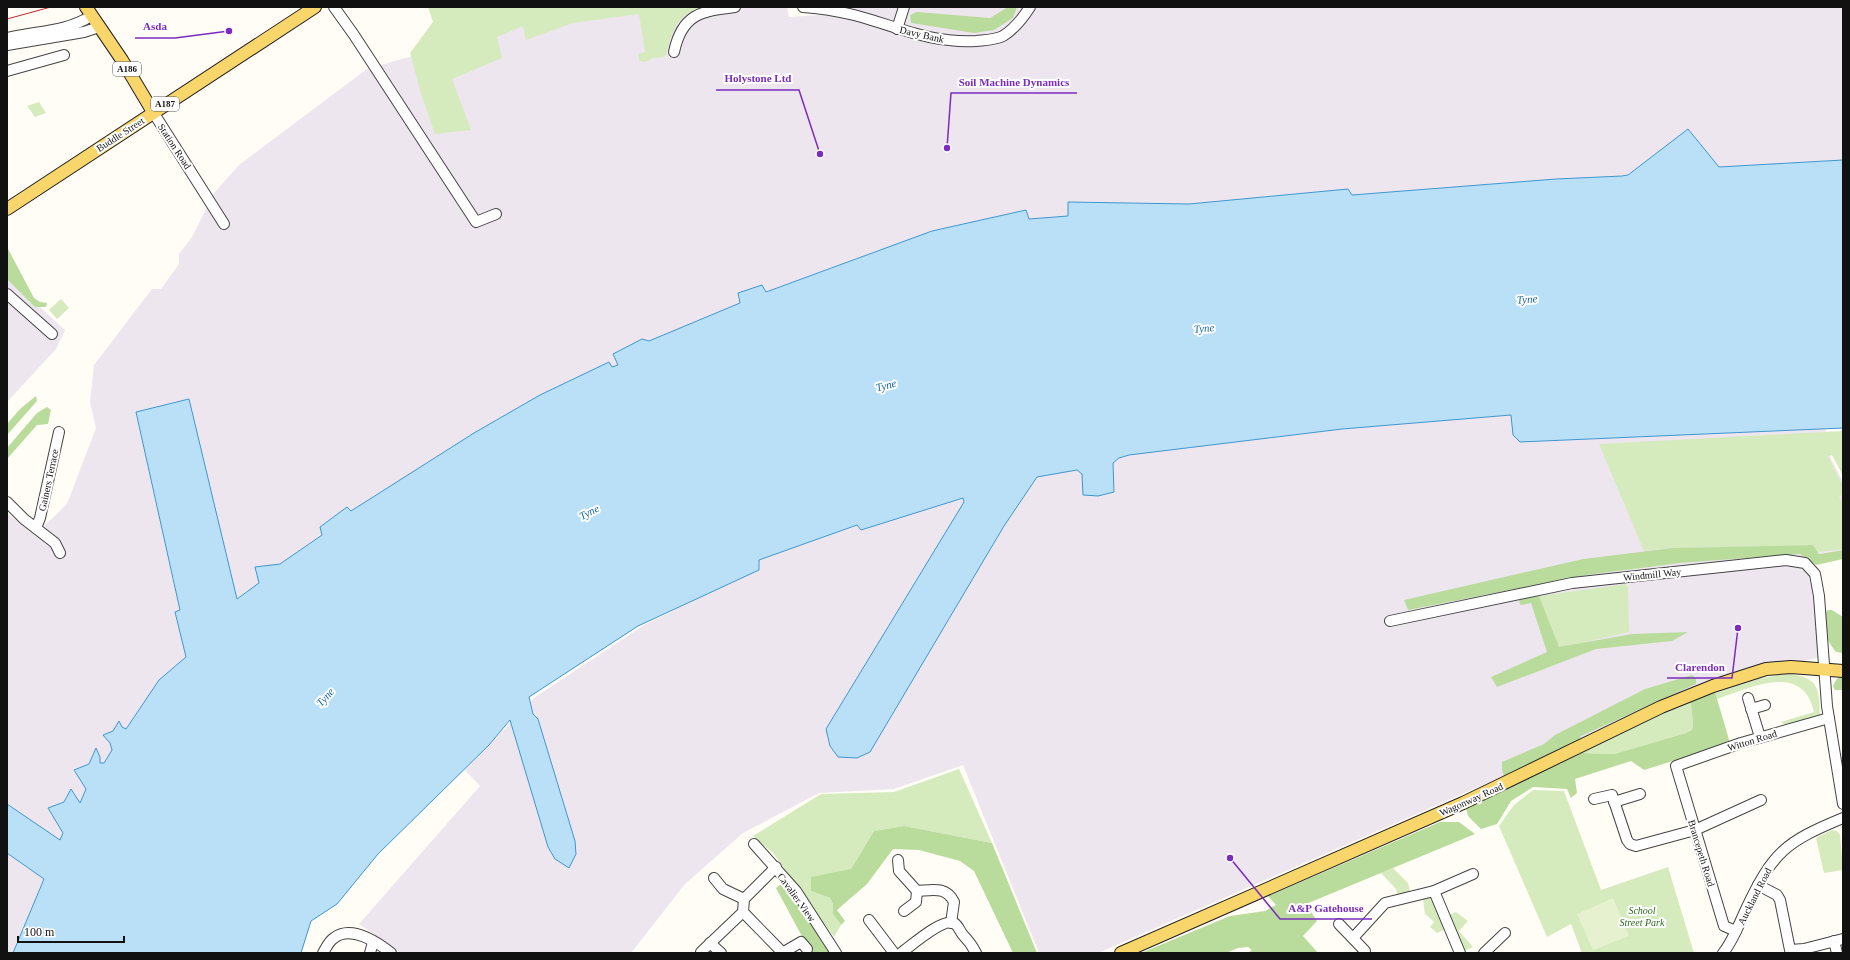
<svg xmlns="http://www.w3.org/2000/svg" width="1850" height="960" font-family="'Times New Roman',serif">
  <rect width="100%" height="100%" fill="#fffdf5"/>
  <g fill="#eee6ef">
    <path d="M566,7H787L789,17L850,13L851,7H1843V160L1719,167L1622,176L1556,179L1352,195L1347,189L1189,204L1068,202L1069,216L1029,219L1026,210L932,231L765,292L762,285L739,293L740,303L649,341L642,339L613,354L618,365L612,367L609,362L540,395L474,433L351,512L348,507L322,534L280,564L255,567L259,583L237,600L189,400L136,412L180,611L175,613L186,657L159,680L125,729L122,727L119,721L113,731L104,735L110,743L112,750L104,763H100V757L96,749L86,789L60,840L13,953H7V513L35,535L67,504L96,428L90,402L94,365L152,289H161L179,264V254L192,237L214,193L239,165L367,69L434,50Z"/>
    <path d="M7,277L65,330L56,349L7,402Z"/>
    <path d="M1820,401L1831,459L1843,482V550L1817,554L1812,565L1821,657L1687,689L1501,777L1098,953H1039L963,765L894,789L819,793L743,833L685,884L631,953H401L359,924L480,786L465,770L534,698L641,627L708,593L759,570V560L857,525L861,530L963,498L1004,525L1037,477L1077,470L1114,492L1113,463L1119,458L1129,455L1342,429L1511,415Z"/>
  </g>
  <g fill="#d5ebbd">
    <path d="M428,7H704C677,13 672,31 666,55L664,57L653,58L645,62L639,61L638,54L645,52L639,14L573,23L526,40L523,26L497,37L502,58L452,79L471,130L435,134L421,94L410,53L433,22Z"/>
    <path d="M39,102L46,113L35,117L27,106Z"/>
    <path d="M61,299L69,308L57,319L49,310Z"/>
    <path d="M1843,431V476L1832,455L1828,456L1843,486V495L1839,496L1843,504V549L1818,552L1813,545L1673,548L1644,551L1599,444Z"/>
    <path d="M1626,584L1628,587L1629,632L1559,648L1539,596Z"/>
    <path d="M1789,673C1819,679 1819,687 1820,716L1787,726L1781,722L1814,712C1803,661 1750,688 1717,699L1715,693L1758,679Z"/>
    <path d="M1688,702L1691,704L1693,724L1692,730L1686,733L1614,754L1582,753L1648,717Z"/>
    <path d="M959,769L992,843L904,826L874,831L851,869L811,891L830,898L833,904V914L841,925L834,937L773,853L753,836L821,794L894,792Z"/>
    <path d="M1533,790L1564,791L1601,890L1668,867L1694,953H1582L1571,924L1547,937L1499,826L1514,805Z"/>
    <path d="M1832,830L1837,831L1840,835L1843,870L1824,873L1816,838Z"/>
    <path d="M1393,868L1408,883L1410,892L1398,896L1396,889L1381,873Z"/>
    <path d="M1430,898L1435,905L1444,930L1437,933L1430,927L1434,922L1425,914L1423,899Z"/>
    <path d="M1456,912L1468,921L1459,931L1473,947L1464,951L1449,915Z"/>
  </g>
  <g fill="#b9dc9c">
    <path d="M1008,7H1017L1013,18L994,30L974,33L911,23L910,15L917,12L990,18Z"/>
    <path d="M7,247L34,298L40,302L47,303L46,307H35L7,279Z"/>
    <path d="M36,396L37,401L7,435V424L20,409Z"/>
    <path d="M47,407L51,410L48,424L37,425L7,459V448L37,413Z"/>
    <path d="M1813,545L1819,554L1843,550V559L1816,565L1800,554L1680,563L1586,575L1408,610L1404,600L1583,559L1673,548Z"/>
    <path d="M1539,596L1559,647L1632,634L1688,632L1672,641L1596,649L1497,687L1491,677L1547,652L1531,603L1521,605L1519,602L1520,599Z"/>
    <path d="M1827,610H1832L1843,617V653L1836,652C1825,638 1821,628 1827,610Z"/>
    <path d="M1843,674V690H1835L1833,686L1836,680Z"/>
    <path d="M1692,675L1696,678V684L1581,736L1577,744L1505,780L1502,770V762L1544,744L1555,735L1645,689Z"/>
    <path d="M1715,692L1730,743L1644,770L1631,761L1575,779L1577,793L1571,798L1567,789L1533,787L1511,801L1497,824L1481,829L1468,816L1466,808L1582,753L1614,754L1686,733L1692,730L1693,724L1691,704L1688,702Z"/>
    <path d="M1440,822H1459L1475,834L1306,904L1317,921L1303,936L1318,953H1248L1252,950L1248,947L1238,948L1226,953H1141L1230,916L1265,911L1276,905L1268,896Z"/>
    <path d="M904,826L992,843L1037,953H1013L974,871L960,861L919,850L893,849L867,884L837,910L845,921L841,925L833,914V904L830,898L811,891V877L851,869L874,831Z"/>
    <path d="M783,883L831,953H811L776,888Z"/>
  </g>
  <path fill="#e6f2cf" d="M1613,898L1629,936L1593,950L1577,914Z"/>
  <path fill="#b9e0f7" stroke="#3f96cf" d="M1688,129L1719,167L1843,160V428L1520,442L1513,435L1511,415L1342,429L1129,455L1119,458L1113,463L1114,492L1098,496L1083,495L1082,474L1077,470L1037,477L1004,526L870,752L857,758L838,757L830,746L826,729L964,502L963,498L861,530L857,525L759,560V570L638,626L529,697L533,714L538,719L575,841L576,854L569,868L555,859L548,847L510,720L489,745L378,854L337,904L311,921L301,953H13L44,879L7,853V804L60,840L63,833L48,808L64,802L71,789L80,803L86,789L74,770L89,764L96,748L100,757V763H104L112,750L110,743L103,735L113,731L119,721L122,727L126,729L159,680L186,657L175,612L180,610L136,412L189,399L237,599L259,583L255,567L280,564L322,535L320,527L347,507L351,511L474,433L540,395L609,362L612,367L618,365L613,354L642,339L649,341L740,303L738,293L762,285L766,292L932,231L1026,210L1029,219L1068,216V202L1189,204L1348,189L1352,195L1556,179L1622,176L1628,175Z"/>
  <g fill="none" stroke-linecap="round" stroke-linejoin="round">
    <g stroke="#444" stroke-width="12">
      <g id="minor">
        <path d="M334,7L354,35L476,222L496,214"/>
        <path d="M803,7C821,8 837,11 854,15C899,27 928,43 976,41C985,40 995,40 1003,36C1014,29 1023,18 1030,7"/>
        <path d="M897,29L904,7"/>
        <path d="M7,38C36,31 66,32 91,16"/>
        <path d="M7,45L84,32L99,27"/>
        <path d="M674,52C682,14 701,11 735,7"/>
        <path d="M7,71L64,55"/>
        <path d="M153,112L224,224"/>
        <path d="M7,294L52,334"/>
        <path d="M7,502L24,519L55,543L60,553"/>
        <path d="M36,528L40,518L59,432"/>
        <path d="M1390,621L1572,583L1786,560L1805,563L1815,574L1819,596L1827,706L1843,804"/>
        <path d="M1748,698L1760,737"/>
        <path d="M1751,709L1765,705"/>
        <path d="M1594,799L1612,795L1627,840L1630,844L1636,846L1695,830L1761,800"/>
        <path d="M1614,802L1640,794"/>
        <path d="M754,844L796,891L836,953"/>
        <path d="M898,860L899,871L917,891L916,902L904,911"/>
        <path d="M776,867L744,899L743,912L783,953"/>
        <path d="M714,878L723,889L744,899"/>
        <path d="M1758,885L1777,895L1780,900L1790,950L1804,949L1843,939"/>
        <path d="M917,891C933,890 946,886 954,902L951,923"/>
        <path d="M1434,891L1460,953"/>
        <path d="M869,920L894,953"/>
        <path d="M1339,924L1365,951"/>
        <path d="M1736,931L1724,926L1676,766L1741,743L1829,718"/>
        <path d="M1353,938L1385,903L1434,891L1473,874"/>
        <path d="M1834,941L1837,953"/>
        <path d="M710,943L721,953"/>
        <path d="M701,952L743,912"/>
        <path d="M784,952L801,942L807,949"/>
        <path d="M323,953C326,948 329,941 334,938C351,925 377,942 391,953"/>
        <path d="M370,953L373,942"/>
        <path d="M901,953C911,946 942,918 954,923C959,926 960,932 963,935C969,941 972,945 976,953"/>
        <path d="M1484,953L1505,933"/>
        <path d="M1723,953C1733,941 1739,924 1746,909C1773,852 1785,842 1843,818"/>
      </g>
    </g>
    <g stroke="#222" stroke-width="14">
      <g id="major">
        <path d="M86,7L122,60L153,112"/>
        <path d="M7,209L315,7"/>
        <path d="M1121,953L1463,803L1661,707L1713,686L1766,669L1791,667L1843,671"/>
      </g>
    </g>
    <use href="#minor" stroke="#fff" stroke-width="10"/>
    <use href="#major" stroke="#f9d66b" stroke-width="12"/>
    <path stroke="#c4262e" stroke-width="1" d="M7,19L51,7"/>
  </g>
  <g text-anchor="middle" stroke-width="4" stroke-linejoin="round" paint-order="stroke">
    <g fill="#fff" stroke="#585858" stroke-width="1">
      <rect x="113" y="62" width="28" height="14" rx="3"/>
      <rect x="151" y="97" width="28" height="14" rx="3"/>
    </g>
    <g font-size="9" font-weight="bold" fill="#111">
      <text x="127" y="72">A186</text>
      <text x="165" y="107">A187</text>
    </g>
    <g font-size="10" fill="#111" stroke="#fff">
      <text transform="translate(922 34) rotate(13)" y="4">Davy Bank</text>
      <text transform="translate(120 134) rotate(-33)" y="4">Buddle Street</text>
      <text transform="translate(175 146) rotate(57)" y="4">Station Road</text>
      <text transform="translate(48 480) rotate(-78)" y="4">Gainers Terrace</text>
      <text transform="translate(1652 574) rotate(-6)" y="4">Windmill Way</text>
      <text transform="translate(1752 740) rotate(-17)" y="4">Witton Road</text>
      <text transform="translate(1471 799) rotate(-24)" y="4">Wagonway Road</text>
      <text transform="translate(1702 853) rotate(73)" y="4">Brancepeth Road</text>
      <text transform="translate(1754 896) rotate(-63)" y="4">Auckland Road</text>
      <text transform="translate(797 897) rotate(54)" y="4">Cavalier View</text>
    </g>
    <g font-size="10" font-style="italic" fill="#2f6b1f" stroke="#fff">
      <text x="1642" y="914">School<tspan x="1642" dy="12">Street Park</tspan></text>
    </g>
    <g font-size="11" font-style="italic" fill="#1768a6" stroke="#fff">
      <text transform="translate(1527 299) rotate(-4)" y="4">Tyne</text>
      <text transform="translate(1204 328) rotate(-6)" y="4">Tyne</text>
      <text transform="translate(886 385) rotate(-15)" y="4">Tyne</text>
      <text transform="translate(589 512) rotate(-28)" y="4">Tyne</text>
      <text transform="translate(325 697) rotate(-48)" y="4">Tyne</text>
    </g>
  </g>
  <path fill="none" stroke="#7b2cbf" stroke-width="1.5" d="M229 31L175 38H135M820 154L799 90H716M947 148L951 93H1077M1738 628L1732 678H1667M1230 858L1280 919H1372"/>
  <g fill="#7b2cbf" stroke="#fff" stroke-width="1.5">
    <circle cx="229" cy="31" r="4"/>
    <circle cx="820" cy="154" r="4"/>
    <circle cx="947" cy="148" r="4"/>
    <circle cx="1738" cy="628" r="4"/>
    <circle cx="1230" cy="858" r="4"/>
  </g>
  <g font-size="11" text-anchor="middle" font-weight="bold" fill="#7b2cbf" stroke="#fff" stroke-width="4" stroke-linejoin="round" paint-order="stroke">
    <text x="155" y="30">Asda</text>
    <text x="758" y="82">Holystone Ltd</text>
    <text x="1014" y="86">Soil Machine Dynamics</text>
    <text x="1700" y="671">Clarendon</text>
    <text x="1326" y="912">A&amp;P Gatehouse</text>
  </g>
  <rect width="1850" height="960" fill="none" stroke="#111111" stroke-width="16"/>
  <path d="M18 936v6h106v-6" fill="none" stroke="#111111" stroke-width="2"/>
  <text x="24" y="936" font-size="12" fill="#111111" stroke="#ffffff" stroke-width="3" paint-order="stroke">100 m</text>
</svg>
